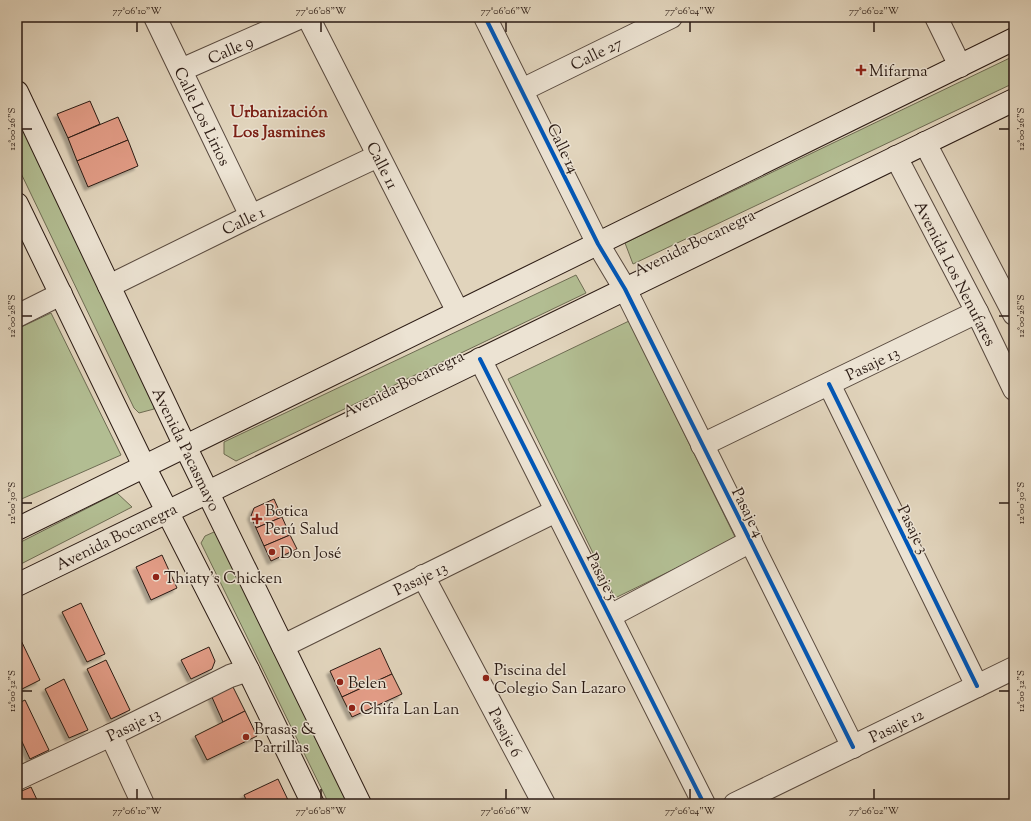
<svg xmlns="http://www.w3.org/2000/svg" width="1031" height="821" font-family="'Sorts Mill Goudy',serif">
  <defs>
    <filter id="shadow"><feDropShadow dx="-3.5" dy="3.5" stdDeviation="1" flood-color="#0004"/></filter>
  </defs>
  <rect width="100%" height="100%" fill="#e1d4bc"/>
  <filter id="stains"><feTurbulence type="fractalNoise" baseFrequency=".005" numOctaves="4"/><feColorMatrix values="0 0 0 0 .2 0 0 0 0 .09 0 0 0 0 .02 0 0 0 .5 -.17"/></filter>
  <radialGradient id="worn" r=".72"><stop offset=".6" stop-color="#630" stop-opacity="0"/><stop offset="1" stop-color="#630" stop-opacity=".3"/></radialGradient>
  <g fill="#b2bd92" stroke="#6e6c53">
    <path d="M1014,56V83L633,264L625,243Z"/>
    <path d="M17,113L154,400V409L139,413L134,408L17,165Z"/>
    <path d="M576,275L586,293L236,461L224,454V442Z"/>
    <path d="M51,313L121,455L17,501V329Z"/>
    <path d="M629,321L736,539L615,598L508,379Z"/>
    <path d="M117,493L132,507L17,566V544Z"/>
    <path d="M214,532L218,533L353,804H329L201,543L205,536Z"/>
  </g>
  <g fill="#e29c86" stroke="#2b1b14" filter="url(#shadow)">
    <path d="M90,101L100,124L68,138L57,114Z"/>
    <path d="M118,117L128,140L77,161L68,138Z"/>
    <path d="M128,140L138,166L88,187L77,161Z"/>
    <path d="M17,252L21,261L17,263Z"/>
    <path d="M274,499L282,517L256,528L251,516L254,508Z"/>
    <path d="M282,517L290,535L264,546L256,528Z"/>
    <path d="M290,535L297,549L271,561L264,546Z"/>
    <path d="M162,555L177,588L151,600L136,567Z"/>
    <path d="M81,603L105,654L87,662L62,612Z"/>
    <path d="M17,632L40,680L22,689L17,679Z"/>
    <path d="M209,647L215,661L212,669L191,679L181,660Z"/>
    <path d="M380,648L392,674L342,697L330,671Z"/>
    <path d="M106,660L130,710L111,719L87,669Z"/>
    <path d="M392,674L402,694L352,717L342,697Z"/>
    <path d="M64,679L88,730L69,738L45,689Z"/>
    <path d="M232,685L245,711L223,722L211,695Z"/>
    <path d="M25,700L49,750L30,759L17,731V704Z"/>
    <path d="M245,711L257,736L207,760L195,736Z"/>
    <path d="M278,779L289,802L285,804H248L244,795Z"/>
    <path d="M31,787L39,804H17V793Z"/>
  </g>
  <g fill="none" stroke-linecap="round" stroke-linejoin="round">
    <g stroke="#58493e" stroke-width="24">
      <g id="minor">
        <path d="M155,17L251,216"/>
        <path d="M308,17L458,312"/>
        <path d="M485,17L598,244L625,289L853,747"/>
        <path d="M936,17L960,66"/>
        <path d="M181,70L301,17"/>
        <path d="M522,90L671,17"/>
        <path d="M109,286L251,216L378,156"/>
        <path d="M17,316L61,294"/>
        <path d="M480,359L704,804"/>
        <path d="M829,384L977,686"/>
        <path d="M702,445L977,312"/>
        <path d="M423,576L544,804"/>
        <path d="M610,616L751,541"/>
        <path d="M283,646L556,511"/>
        <path d="M111,735L143,804"/>
        <path d="M17,779L111,735L230,676L248,670"/>
        <path d="M735,804L1014,668"/>
      </g>
    </g>
    <g stroke="#58493e" stroke-width="24">
      <g id="tertiary">
        <path d="M925,143L1014,314"/>
        <path d="M896,157L977,312L1014,389"/>
      </g>
    </g>
    <g stroke="#2b1b14" stroke-width="24">
      <g id="secondary">
        <path d="M17,92L185,446L360,804"/>
        <path d="M17,204L145,468L248,670L313,804"/>
        <path d="M17,529L1014,39"/>
        <path d="M17,585L1014,100"/>
      </g>
    </g>
    <use href="#minor" stroke="#ece3d3" stroke-width="22"/>
    <use href="#tertiary" stroke="#ece3d3" stroke-width="22"/>
    <use href="#secondary" stroke="#ece3d3" stroke-width="22"/>
    <g stroke="#ece3d3" stroke-width="6">
      <g id="cycleway">
        <path d="M485,17L598,244L625,289L853,747"/>
        <path d="M480,359L704,804"/>
        <path d="M829,384L977,686"/>
      </g>
    </g>
    <use href="#cycleway" stroke="#0057b8" stroke-width="4"/>
  </g>
  <path fill="none" stroke="#2b1b14" stroke-width="1.5" d="M137,22V32M321,22V32M506,22V32M690,22V32M874,22V32M22,129H32M999,129H1009M22,316H32M999,316H1009M22,503H32M999,503H1009M22,691H32M999,691H1009M137,789V799M321,789V799M506,789V799M690,789V799M874,789V799"/>
  <g fill="#8f2418" stroke="#ece3d3" stroke-width="1.5">
    <path d="M859 64h4v4h4v4h-4v4h-4v-4h-4v-4h4z"/>
    <path d="M255 513h4v4h4v4h-4v4h-4v-4h-4v-4h4z"/>
    <circle cx="272" cy="552" r="4"/>
    <circle cx="156" cy="577" r="4"/>
    <circle cx="486" cy="678" r="4"/>
    <circle cx="340" cy="682" r="4"/>
    <circle cx="352" cy="708" r="4"/>
    <circle cx="246" cy="737" r="4"/>
  </g>
  <g text-anchor="middle" stroke-width="3" stroke-linejoin="round" paint-order="stroke">
    <g font-size="16" fill="#2b1b14" stroke="#ece3d3">
      <text transform="translate(230 49) rotate(-24)" y="6">Calle 9</text>
      <text transform="translate(596 53) rotate(-26)" y="6">Calle 27</text>
      <text transform="translate(203 116) rotate(64)" y="6">Calle Los Lirios</text>
      <text transform="translate(564 148) rotate(64)" y="6">Calle 14</text>
      <text transform="translate(383 165) rotate(63)" y="6">Calle 11</text>
      <text transform="translate(243 220) rotate(-26)" y="6">Calle 1</text>
      <text transform="translate(694 242) rotate(-26)" y="6">Avenida Bocanegra</text>
      <text transform="translate(956 273) rotate(63)" y="6">Avenida Los Nenufares</text>
      <text transform="translate(872 363) rotate(-26)" y="6">Pasaje 13</text>
      <text transform="translate(403 383) rotate(-26)" y="6">Avenida Bocanegra</text>
      <text transform="translate(187 449) rotate(64)" y="6">Avenida Pacasmayo</text>
      <text transform="translate(749 512) rotate(63)" y="6">Pasaje 4</text>
      <text transform="translate(914 529) rotate(64)" y="6">Pasaje 3</text>
      <text transform="translate(116 536) rotate(-26)" y="6">Avenida Bocanegra</text>
      <text transform="translate(603 576) rotate(63)" y="6">Pasaje 5</text>
      <text transform="translate(420 578) rotate(-26)" y="6">Pasaje 13</text>
      <text transform="translate(133 724) rotate(-26)" y="6">Pasaje 13</text>
      <text transform="translate(896 725) rotate(-26)" y="6">Pasaje 12</text>
      <text transform="translate(506 732) rotate(62)" y="6">Pasaje 6</text>
    </g>
    <g font-size="16" fill="#2b1b14" stroke="#ece3d3" text-anchor="start">
      <text x="869" y="76">Mifarma</text>
      <text x="265" y="516">Botica<tspan x="265" dy="18">Perú Salud</tspan></text>
      <text x="280" y="558">Don José</text>
      <text x="164" y="583">Thiaty's Chicken</text>
      <text x="494" y="675">Piscina del<tspan x="494" dy="18">Colegio San Lazaro</tspan></text>
      <text x="348" y="688">Belen</text>
      <text x="360" y="714">Chifa Lan Lan</text>
      <text x="254" y="734">Brasas &amp;<tspan x="254" dy="18">Parrillas</tspan></text>
    </g>
    <g font-size="17" font-weight="bold" fill="#7a1f14" stroke="#ece3d3">
      <text x="279" y="117">Urbanización<tspan x="279" dy="20">Los Jasmines</tspan></text>
    </g>
  </g>
  <rect width="1031" height="821" fill="none" stroke="#e1d4bc" stroke-width="44"/>
  <rect x="22" y="22" width="987" height="777" fill="none" stroke="#2b1b14" stroke-width="1.5"/>
  <g font-size="10" text-anchor="middle" fill="#2b1b14">
    <text x="137" y="14">77°06'10"W</text>
    <text x="321" y="14">77°06'08"W</text>
    <text x="506" y="14">77°06'06"W</text>
    <text x="690" y="14">77°06'04"W</text>
    <text x="874" y="14">77°06'02"W</text>
    <text transform="translate(11 129) rotate(-90)" y="4">12°00'26"S</text>
    <text transform="translate(1020 129) rotate(-90)" y="4">12°00'26"S</text>
    <text transform="translate(11 316) rotate(-90)" y="4">12°00'28"S</text>
    <text transform="translate(1020 316) rotate(-90)" y="4">12°00'28"S</text>
    <text transform="translate(11 503) rotate(-90)" y="4">12°00'30"S</text>
    <text transform="translate(1020 503) rotate(-90)" y="4">12°00'30"S</text>
    <text transform="translate(11 691) rotate(-90)" y="4">12°00'32"S</text>
    <text transform="translate(1020 691) rotate(-90)" y="4">12°00'32"S</text>
    <text x="137" y="814">77°06'10"W</text>
    <text x="321" y="814">77°06'08"W</text>
    <text x="506" y="814">77°06'06"W</text>
    <text x="690" y="814">77°06'04"W</text>
    <text x="874" y="814">77°06'02"W</text>
  </g>
  <rect width="100%" height="100%" filter="url(#stains)"/>
  <rect width="100%" height="100%" fill="url(#worn)"/>
</svg>
